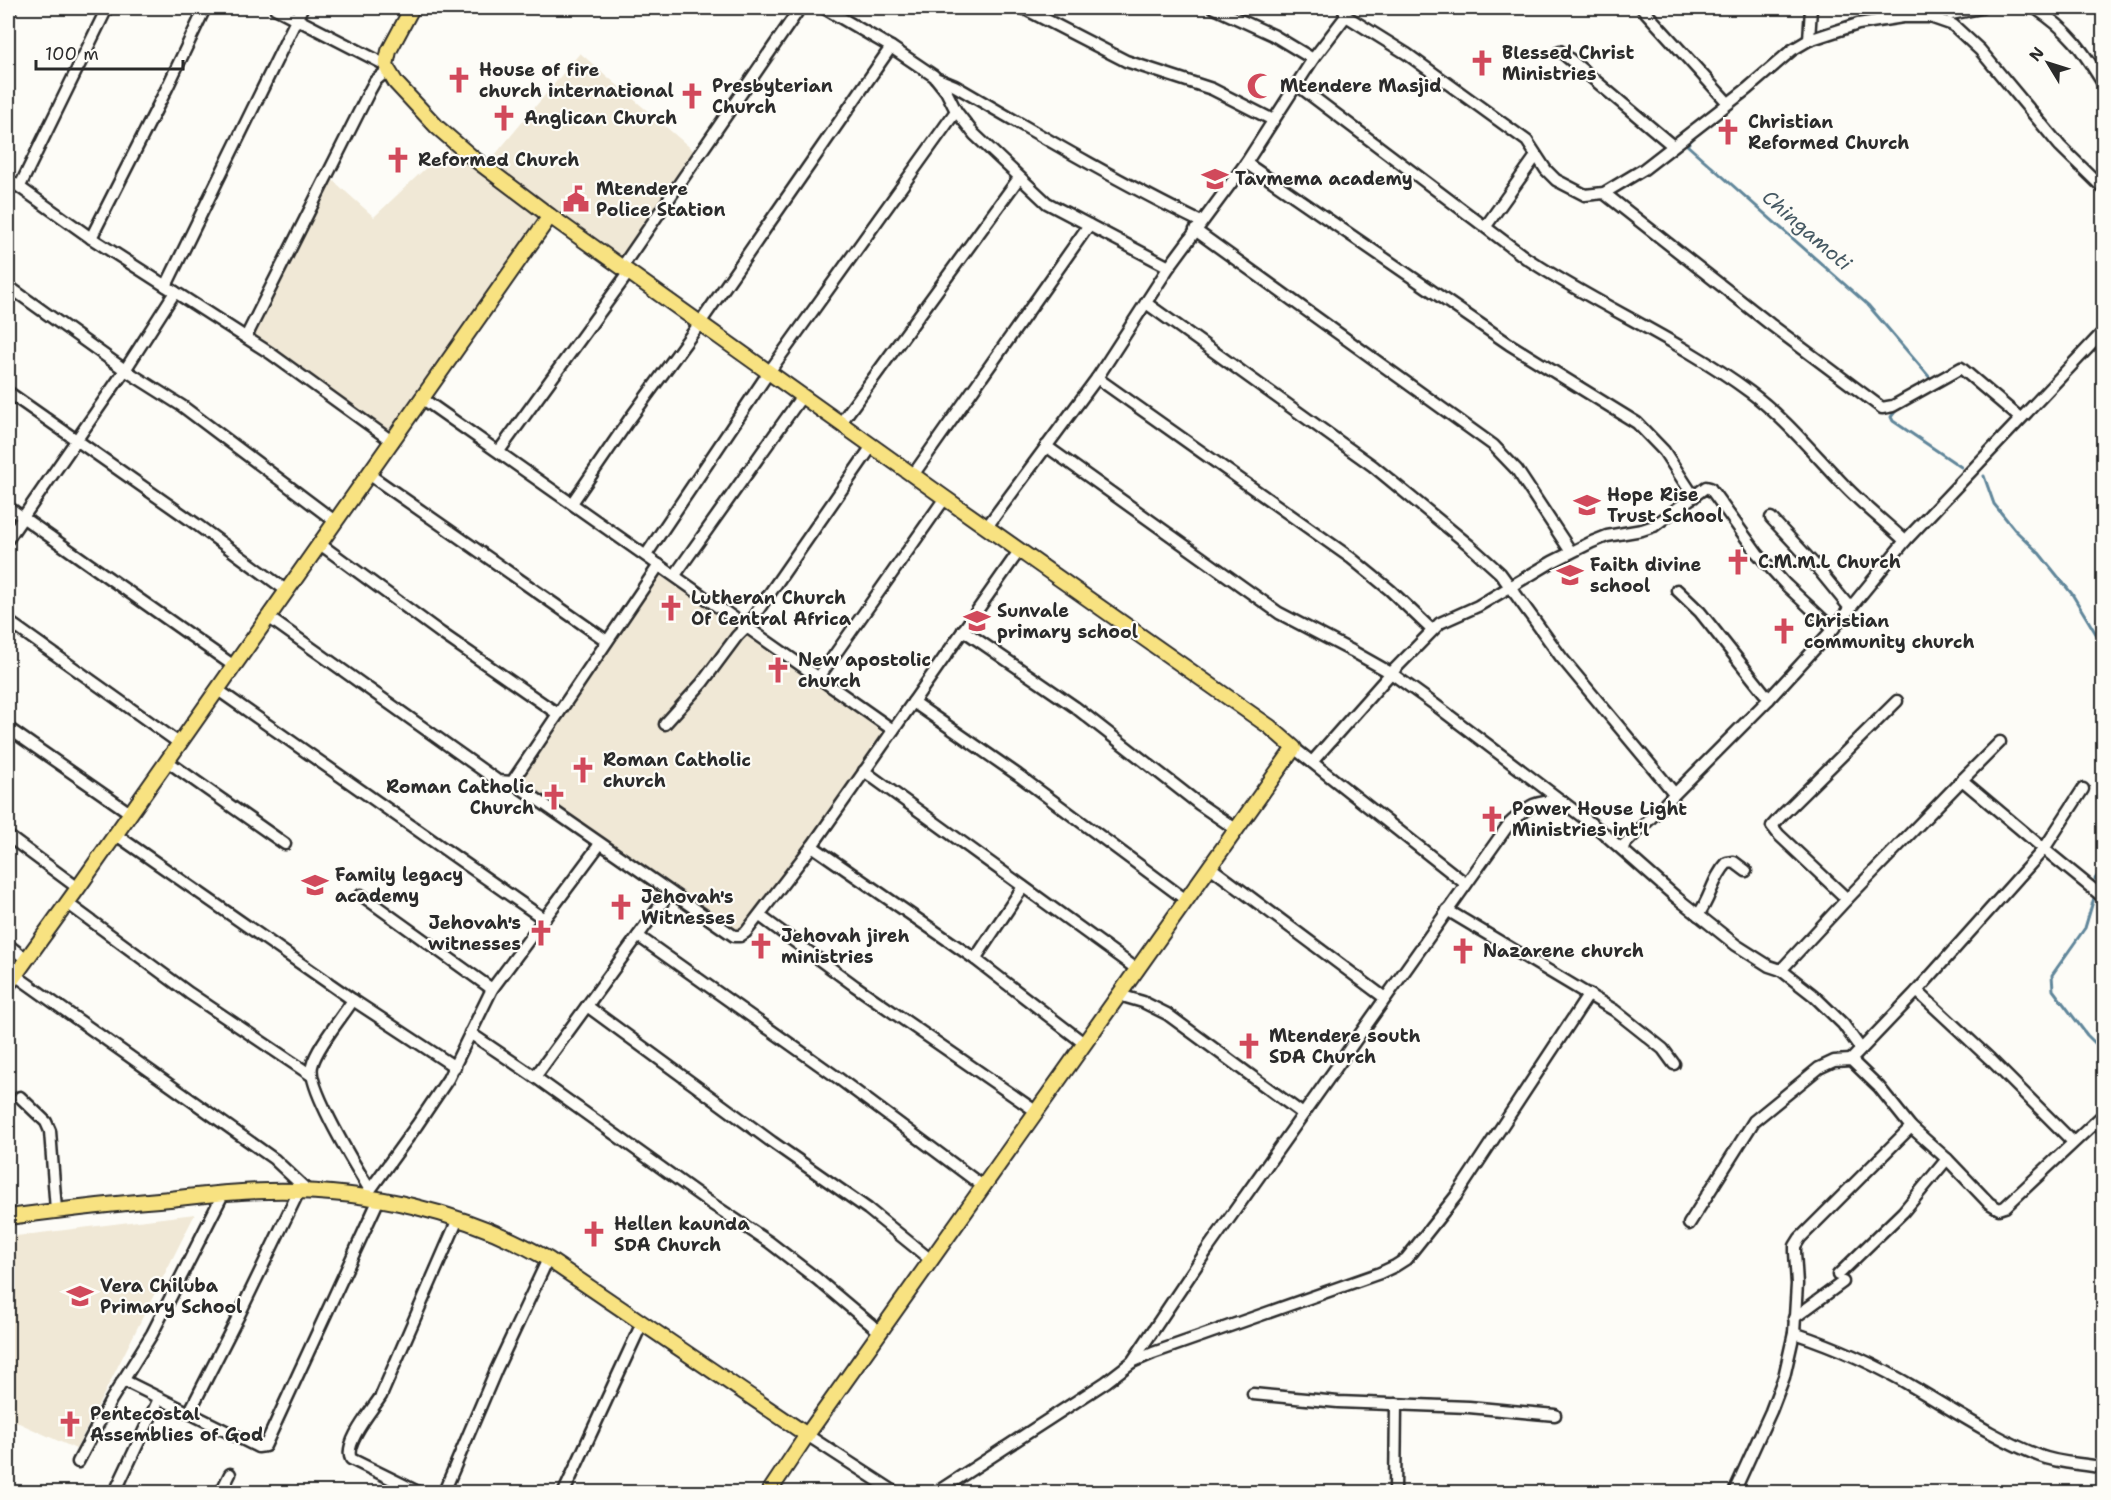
<svg xmlns="http://www.w3.org/2000/svg" width="2111" height="1500" font-family="'Shantell Sans',sans-serif">
  <rect width="100%" height="100%" fill="#fdfcf7"/>
  <filter id="ink" filterUnits="userSpaceOnUse"><feTurbulence type="fractalNoise" baseFrequency=".0167" numOctaves="2"/><feDisplacementMap in="SourceGraphic" scale="12" xChannelSelector="R" yChannelSelector="G"/><feConvolveMatrix kernelMatrix="1 2 1 2 8 2 1 2 1" color-interpolation-filters="sRGB"/></filter>
  <g filter="url(#ink)">
    <g fill="#f0e8d6">
      <path d="M580,53L694,151L616,266L548,218L389,442L244,335L326,174L374,217L452,143L484,168Z"/>
      <path d="M653,565L889,732L737,934L665,900L510,778Z"/>
      <path d="M195,1214L76,1449L8,1418V1237Z"/>
    </g>
    <g fill="none" stroke-linecap="round" stroke-linejoin="round">
      <g stroke="#60869a" stroke-width="3">
        <path d="M1698,133L1687,145L1868,305L1931,379"/>
        <path d="M1898,408L1891,417L1893,421L1961,467"/>
        <path d="M1984,476L1994,504L2015,530L2039,553L2072,594L2104,647"/>
        <path d="M2095,879L2104,866"/>
        <path d="M2094,898L2085,928L2052,975L2053,990L2087,1035L2104,1052"/>
      </g>
      <g stroke="#2b2b2b" stroke-width="15">
        <g id="minor">
          <path d="M275,8L386,65"/>
          <path d="M824,8L891,47L934,76L946,91L956,111L974,134L1047,203L1169,267"/>
          <path d="M1023,8L1126,61L1212,89L1273,120"/>
          <path d="M1214,8L1273,35L1313,59"/>
          <path d="M1642,8L1728,103"/>
          <path d="M1876,8L1883,19"/>
          <path d="M2035,8C2070,31 2082,49 2104,85"/>
          <path d="M8,14L11,8"/>
          <path d="M1951,14L1981,8"/>
          <path d="M1346,16L1407,54L1527,141L1546,170L1556,180L1585,195L1604,193L1644,169L1747,89L1792,50L1809,40L1858,24L1903,17H1930L1953,25L1980,50L2060,146L2104,189"/>
          <path d="M1809,40L1811,8"/>
          <path d="M1560,51L1673,146"/>
          <path d="M938,79L955,86C1036,133 1117,181 1201,222"/>
          <path d="M1296,84L1526,258C1599,306 1680,340 1750,392C1786,419 1813,453 1844,485C1863,505 1885,522 1905,541"/>
          <path d="M1246,163L1509,344L1637,423L1664,451L1694,497"/>
          <path d="M8,179L91,238L270,353L393,442"/>
          <path d="M20,186L107,8"/>
          <path d="M1604,193L1770,324L1882,408L1893,406L1961,368L2020,418"/>
          <path d="M1486,226L1536,156"/>
          <path d="M1195,230L1493,445L1517,470L1571,552"/>
          <path d="M91,238L167,88L205,8"/>
          <path d="M622,267L800,8"/>
          <path d="M8,286L125,370L182,406L336,522"/>
          <path d="M166,286L302,8"/>
          <path d="M1146,303L1373,466L1469,545L1500,573L1511,588L1561,657L1674,793"/>
          <path d="M246,337L370,90L375,81L388,70"/>
          <path d="M1097,378L1351,558L1390,590L1432,630"/>
          <path d="M8,392L196,524L287,591"/>
          <path d="M423,399L893,730"/>
          <path d="M840,424L1019,178"/>
          <path d="M1046,446L1279,613L1352,651L1391,673L1434,704L1601,831L1677,898L1736,945L1769,966L1781,970L1813,995L1843,1024L1861,1049"/>
          <path d="M499,451L629,272"/>
          <path d="M370,475L607,641"/>
          <path d="M913,475L1089,225"/>
          <path d="M572,503L629,420L700,323L891,47"/>
          <path d="M8,507L234,666"/>
          <path d="M1771,518L1814,564L1850,608"/>
          <path d="M986,528L1097,378L1169,267L1246,163L1313,59L1346,16L1343,8"/>
          <path d="M8,539L125,370L175,292"/>
          <path d="M320,544L441,633L558,714"/>
          <path d="M646,555L769,372L956,111"/>
          <path d="M659,565L512,782L734,936H740L746,932L812,846L1019,551"/>
          <path d="M675,575L802,396"/>
          <path d="M1677,590L1700,612L1769,699"/>
          <path d="M268,617L498,781L512,782"/>
          <path d="M8,621L179,743"/>
          <path d="M963,630L1075,707L1199,804L1237,830"/>
          <path d="M819,677L945,498"/>
          <path d="M218,690L544,919"/>
          <path d="M913,702L1018,775L1186,900"/>
          <path d="M665,724L702,683L737,636L747,626L872,446"/>
          <path d="M8,728L130,813"/>
          <path d="M1294,748L1466,884"/>
          <path d="M167,761L285,844"/>
          <path d="M1312,762L1391,673L1440,623L1478,606L1552,562L1592,542L1607,536L1642,530L1654,526L1706,487L1710,488L1757,553L1786,585L1833,629"/>
          <path d="M864,771L1138,970"/>
          <path d="M1962,780L2000,742"/>
          <path d="M2083,789L2044,849L2104,898"/>
          <path d="M115,834L353,1000L455,1067"/>
          <path d="M8,836L78,888"/>
          <path d="M812,846L975,959L1085,1044"/>
          <path d="M1621,848L1769,699L1833,629L1905,541L2104,331"/>
          <path d="M1210,867L1385,998"/>
          <path d="M361,895L492,989"/>
          <path d="M1847,899L1779,835L1772,826L1781,816L1897,701"/>
          <path d="M67,903L189,993L311,1075"/>
          <path d="M1447,910L1614,1010L1663,1049L1674,1064"/>
          <path d="M1698,915C1711,898 1712,879 1727,863L1734,862L1746,871"/>
          <path d="M760,916L855,986L1037,1112"/>
          <path d="M638,936L838,1078L984,1187"/>
          <path d="M8,945L26,959"/>
          <path d="M975,959L1023,887"/>
          <path d="M1781,970L1847,899L1962,780L2044,849L1917,991L1851,1060"/>
          <path d="M15,975L274,1159L308,1191"/>
          <path d="M1917,991L1990,1059L2073,1142"/>
          <path d="M1119,995L1143,1002L1167,1014L1303,1114"/>
          <path d="M353,1000C343,1016 316,1048 312,1066C307,1087 357,1169 370,1190"/>
          <path d="M587,1006L772,1142L868,1209L932,1261"/>
          <path d="M470,1033L535,1077L709,1202L769,1242L817,1279L881,1333"/>
          <path d="M535,1077L670,892"/>
          <path d="M20,1097L46,1122L50,1131L56,1210"/>
          <path d="M367,1197L370,1190L417,1125L448,1079L492,989L600,844"/>
          <path d="M1689,1224L1754,1121L1819,1068L1834,1061L1851,1060L1879,1087L1911,1127L1947,1159L1989,1203L1999,1209L2005,1207L2104,1114"/>
          <path d="M1838,1275L1903,1212L1947,1159"/>
          <path d="M1794,1318L1843,1282"/>
          <path d="M1794,1333C1836,1347 1877,1365 1915,1388C1956,1412 1996,1439 2040,1456C2061,1464 2082,1463 2104,1468"/>
          <path d="M1132,1362L1153,1353L1380,1273L1395,1266L1406,1259L1456,1196L1589,994"/>
          <path d="M123,1380L258,1447L265,1446L379,1199"/>
          <path d="M1253,1394L1338,1402L1469,1407L1555,1415"/>
          <path d="M189,1413L239,1315L299,1191"/>
          <path d="M807,1435L895,1492"/>
          <path d="M78,1462L111,1400L152,1334L223,1194"/>
          <path d="M115,1492L159,1399"/>
          <path d="M221,1492L230,1474"/>
          <path d="M418,1492L351,1459C343,1443 373,1409 381,1396L458,1219"/>
          <path d="M444,1492L496,1370L548,1259"/>
          <path d="M564,1492L642,1323"/>
          <path d="M937,1492L1106,1382L1132,1362L1209,1247L1509,824C1530,805 1533,801 1562,801"/>
          <path d="M1395,1492L1396,1404"/>
          <path d="M1734,1492L1771,1411L1784,1377L1794,1333L1797,1284L1795,1252V1246L1800,1238L1911,1127"/>
        </g>
      </g>
      <g stroke="#2b2b2b" stroke-width="18">
        <g id="major">
          <path d="M412,8L389,51L386,65L388,70L396,83L437,127L473,158L550,216L945,498L1270,727L1294,748L807,1435L769,1492"/>
          <path d="M8,985L78,888L550,216"/>
          <path d="M8,1217C62,1210 116,1203 170,1199C203,1195 236,1191 269,1191C365,1189 465,1211 548,1259L807,1435"/>
        </g>
      </g>
      <use href="#minor" stroke="#fdfcf7" stroke-width="10"/>
      <use href="#major" stroke="#f8e281" stroke-width="14"/>
    </g>
  </g>
  <defs>
    <g id="church-bare" transform="scale(2.07)"><path d="M-1.2-6h2.4v3.5h3.3v2.4h-3.3V6h-2.4V-.1h-3.3v-2.4h3.3Z" fill="#d1495b" stroke="#fdfcf7" stroke-width="2.5" paint-order="stroke"/></g>
    <g id="mosque-bare" transform="scale(2.07)"><path d="M3.5-4.9A6 6 0 1 0 3.5 4.9A5 5 0 1 1 3.5-4.9Z" fill="#d1495b" stroke="#fdfcf7" stroke-width="2.5" paint-order="stroke"/></g>
    <g id="school-bare" transform="scale(2.07)"><path d="M0-5L7-2L0 1L-7-2ZM-4 1L0 2.5L4 1V4Q0 6-4 4Z" fill="#d1495b" stroke="#fdfcf7" stroke-width="2.5" paint-order="stroke"/></g>
    <g id="civic-bare" transform="scale(2.07)"><path d="M-.6-6.5H3V-4.5H.6V-3L4-1V1h2V6H-6V1h2V-1L-.6-3ZM-1.2 2.5V6h2.4V2.5Z" fill="#d1495b" stroke="#fdfcf7" stroke-width="2.5" paint-order="stroke"/></g>
  </defs>
  <g fill-rule="evenodd">
    <use href="#church-bare" x="1482" y="63"/>
    <use href="#church-bare" x="459" y="80"/>
    <use href="#mosque-bare" x="1260" y="86"/>
    <use href="#church-bare" x="692" y="96"/>
    <use href="#church-bare" x="504" y="118"/>
    <use href="#church-bare" x="1728" y="132"/>
    <use href="#church-bare" x="398" y="160"/>
    <use href="#school-bare" x="1215" y="179"/>
    <use href="#civic-bare" x="576" y="199"/>
    <use href="#school-bare" x="1587" y="505"/>
    <use href="#church-bare" x="1738" y="562"/>
    <use href="#school-bare" x="1570" y="575"/>
    <use href="#church-bare" x="671" y="608"/>
    <use href="#school-bare" x="977" y="621"/>
    <use href="#church-bare" x="1784" y="631"/>
    <use href="#church-bare" x="778" y="670"/>
    <use href="#church-bare" x="583" y="770"/>
    <use href="#church-bare" x="554" y="797"/>
    <use href="#church-bare" x="1492" y="819"/>
    <use href="#school-bare" x="315" y="885"/>
    <use href="#church-bare" x="621" y="907"/>
    <use href="#church-bare" x="541" y="933"/>
    <use href="#church-bare" x="761" y="946"/>
    <use href="#church-bare" x="1463" y="951"/>
    <use href="#church-bare" x="1249" y="1046"/>
    <use href="#church-bare" x="594" y="1234"/>
    <use href="#school-bare" x="80" y="1296"/>
    <use href="#church-bare" x="70" y="1424"/>
  </g>
  <g text-anchor="middle" stroke-width="4.5" stroke-linejoin="round" paint-order="stroke">
    <g font-size="18" font-weight="bold" fill="#2b2b2b" stroke="#fdfcf7" text-anchor="start">
      <text x="1502" y="59">Blessed Christ<tspan x="1502" dy="21">Ministries</tspan></text>
      <text x="479" y="76">House of fire<tspan x="479" dy="21">church international</tspan></text>
      <text x="712" y="92">Presbyterian<tspan x="712" dy="21">Church</tspan></text>
      <text x="1280" y="92">Mtendere Masjid</text>
      <text x="524" y="124">Anglican Church</text>
      <text x="1748" y="128">Christian<tspan x="1748" dy="21">Reformed Church</tspan></text>
      <text x="418" y="166">Reformed Church</text>
      <text x="1235" y="185">Tavmema academy</text>
      <text x="596" y="195">Mtendere<tspan x="596" dy="21">Police Station</tspan></text>
      <text x="1607" y="501">Hope Rise<tspan x="1607" dy="21">Trust School</tspan></text>
      <text x="1758" y="568">C.M.M.L Church</text>
      <text x="1590" y="571">Faith divine<tspan x="1590" dy="21">school</tspan></text>
      <text x="691" y="604">Lutheran Church<tspan x="691" dy="21">Of Central Africa</tspan></text>
      <text x="997" y="617">Sunvale<tspan x="997" dy="21">primary school</tspan></text>
      <text x="1804" y="627">Christian<tspan x="1804" dy="21">community church</tspan></text>
      <text x="798" y="666">New apostolic<tspan x="798" dy="21">church</tspan></text>
      <text x="603" y="766">Roman Catholic<tspan x="603" dy="21">church</tspan></text>
      <text x="534" y="793" text-anchor="end">Roman Catholic<tspan x="534" dy="21">Church</tspan></text>
      <text x="1512" y="815">Power House Light<tspan x="1512" dy="21">Ministries int'l</tspan></text>
      <text x="335" y="881">Family legacy<tspan x="335" dy="21">academy</tspan></text>
      <text x="641" y="903">Jehovah's<tspan x="641" dy="21">Witnesses</tspan></text>
      <text x="521" y="929" text-anchor="end">Jehovah's<tspan x="521" dy="21">witnesses</tspan></text>
      <text x="781" y="942">Jehovah jireh<tspan x="781" dy="21">ministries</tspan></text>
      <text x="1483" y="957">Nazarene church</text>
      <text x="1269" y="1042">Mtendere south<tspan x="1269" dy="21">SDA Church</tspan></text>
      <text x="614" y="1230">Hellen kaunda<tspan x="614" dy="21">SDA Church</tspan></text>
      <text x="100" y="1292">Vera Chiluba<tspan x="100" dy="21">Primary School</tspan></text>
      <text x="90" y="1420">Pentecostal<tspan x="90" dy="21">Assemblies of God</tspan></text>
    </g>
    <g font-size="20" font-style="italic" fill="#455862" stroke="#fdfcf7">
      <text transform="translate(1807 230) rotate(41)" y="7">Chingamoti</text>
    </g>
  </g>
  <rect width="2111" height="1500" fill="none" stroke="#fdfcf7" stroke-width="30"/>
  <rect x="15" y="15" width="2081" height="1470" fill="none" stroke="#2b2b2b" stroke-width="2" filter="url(#ink)"/>
  <g transform="translate(2048 63) rotate(308)" stroke="#fdfcf7" stroke-width="4.5" paint-order="stroke">
  <path d="M0-4.5L10 22L0 15L-10 22Z" fill="#2b2b2b"/>
  <text y="-9" font-size="16" font-weight="bold" text-anchor="middle" fill="#2b2b2b">N</text>
  </g>
  <path d="M36 60v9h147v-9" fill="none" stroke="#2b2b2b" stroke-width="3"/>
  <text x="45" y="60" font-size="18" fill="#2b2b2b" stroke="#fdfcf7" stroke-width="4.5" paint-order="stroke">100 m</text>
</svg>
